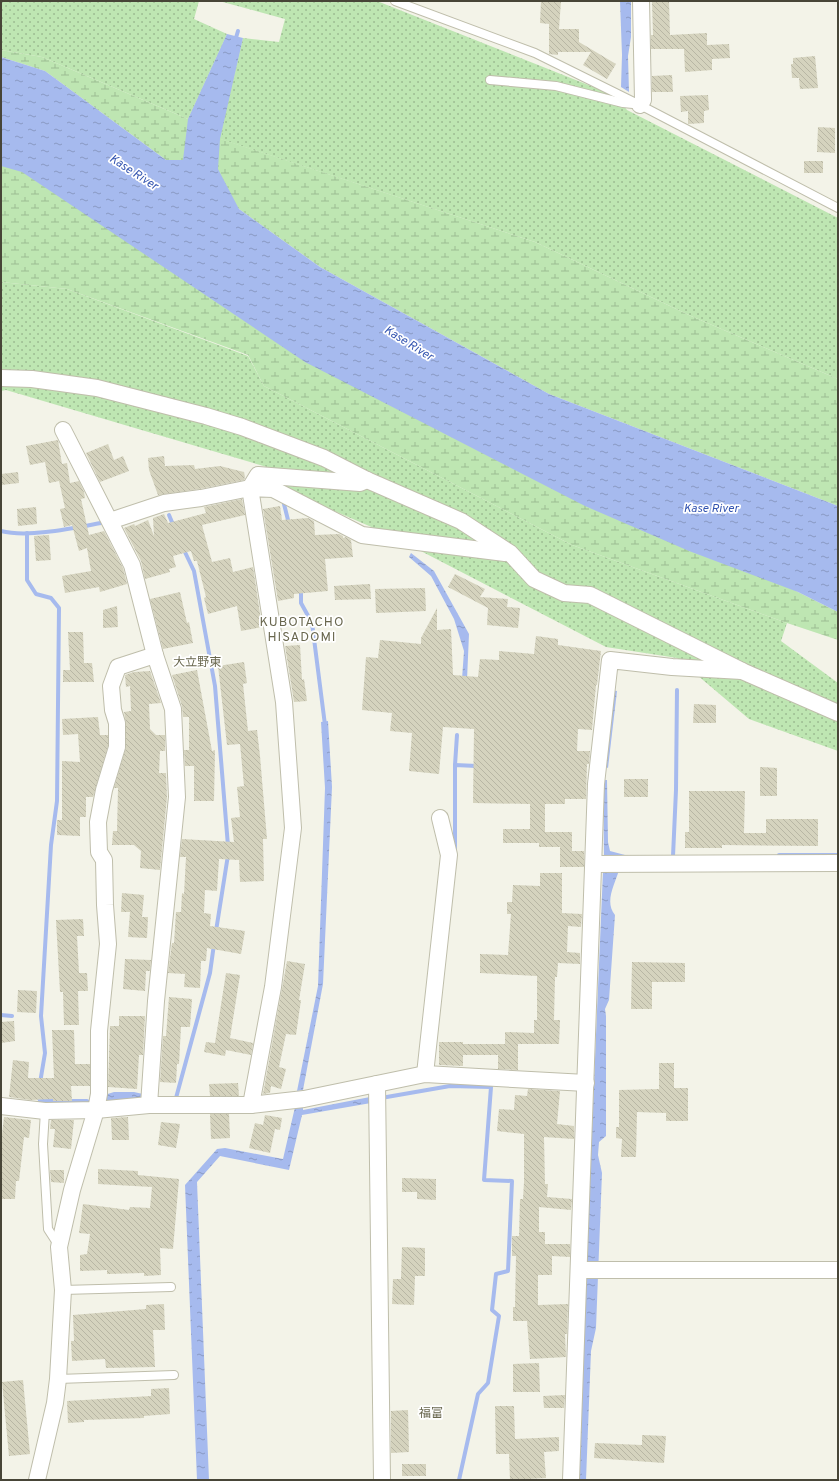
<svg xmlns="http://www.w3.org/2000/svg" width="839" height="1481" font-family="Overpass,'Noto Sans JP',sans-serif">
  <defs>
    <pattern id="grass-dots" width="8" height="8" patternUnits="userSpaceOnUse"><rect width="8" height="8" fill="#bee6b2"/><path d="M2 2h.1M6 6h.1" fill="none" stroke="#9cbc92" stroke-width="1.8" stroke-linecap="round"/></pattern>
    <pattern id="wetland-marsh" width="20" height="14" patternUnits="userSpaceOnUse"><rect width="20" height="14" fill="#bee6b2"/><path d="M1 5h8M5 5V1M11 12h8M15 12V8" fill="none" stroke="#9cbc92"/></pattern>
    <pattern id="water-ripples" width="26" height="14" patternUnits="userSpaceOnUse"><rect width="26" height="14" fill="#a6baee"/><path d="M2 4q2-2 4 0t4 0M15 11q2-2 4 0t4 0" fill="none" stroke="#8999c2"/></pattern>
    <pattern id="building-back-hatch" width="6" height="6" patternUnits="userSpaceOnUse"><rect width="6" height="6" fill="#d5d3be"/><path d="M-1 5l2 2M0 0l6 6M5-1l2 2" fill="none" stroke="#b8b6a4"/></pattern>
  </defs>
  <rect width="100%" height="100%" fill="#f3f3e8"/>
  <g fill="url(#grass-dots)">
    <path d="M1,1H199L194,19L227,34L188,119L42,57L1,50Z"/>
    <path d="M219,1H377L616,96L627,110L838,218V379L691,316L535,242L220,139L243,38L279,42L285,19Z"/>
    <path d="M1,282L67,289L248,356L264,386L572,545L787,623L781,641L838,683V751L749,719L677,658L606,647L390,535L281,488L277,470L6,390L1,391Z"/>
  </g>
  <g fill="url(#wetland-marsh)">
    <path d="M227,34L198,166L166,160L45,71L1,57V50L42,57L188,119Z"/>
    <path d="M243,38L221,139L535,242L691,316L838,379V506L549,394L320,267L239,209L217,188L218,116Z"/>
    <path d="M1,140L798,592L838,612V640L787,623L572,545L264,386L248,355L67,289L1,282Z"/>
  </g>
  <g fill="url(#water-ripples)">
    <path d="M620,1H631V37L628,56L629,92L621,87L622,55Z"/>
    <path d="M227,34L243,38L220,139L218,169L239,209L320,267L549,394L838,506V612L798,592L689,551L585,506L305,362L22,172L1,166V57L45,71L166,160H183L188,119Z"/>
    <path d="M411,553L434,571L469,634L467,680L462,679L464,651L454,619L431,576L409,557Z"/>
    <path d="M609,690L617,691L608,768L604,766Z"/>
    <path d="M328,721L332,787L323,984L303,1090L297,1091L318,986L325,788L321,722Z"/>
    <path d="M603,780H607L608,842L610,851L625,855L651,857L604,856Z"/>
    <path d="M619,870C615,884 604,902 615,915L609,1000L605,1009L606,1016V1136L599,1142L598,1155L602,1173L596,1328L591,1351L586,1480H577L603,871Z"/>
    <path d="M114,1092H134L161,1098L90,1104L82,1102Z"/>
    <path d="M370,1097L371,1103L302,1115L289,1170L220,1156L197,1182L209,1480H197L185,1185L217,1149L225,1148L283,1159L295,1107L303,1106V1110Z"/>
  </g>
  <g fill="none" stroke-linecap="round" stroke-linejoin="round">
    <g stroke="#a6baee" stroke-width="4">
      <path d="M235,41L238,31"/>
      <path d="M284,504L289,524"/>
      <path d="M169,515L174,527"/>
      <path d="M1,531C28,538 74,528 101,523"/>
      <path d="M27,533V580L36,594L51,598L59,608L57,801L51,845L41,1016L45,1053L40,1083"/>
      <path d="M183,548L194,571L215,686L228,846"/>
      <path d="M301,589V603L312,623L325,725"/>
      <path d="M455,765L457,735"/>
      <path d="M455,854V765L477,766"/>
      <path d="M779,855H838"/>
      <path d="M673,856L676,790L677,690"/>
      <path d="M216,931L228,855"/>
      <path d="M1,1015L12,1016"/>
      <path d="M39,1094L40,1101H87"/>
      <path d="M172,1098H176L210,973L214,944"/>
      <path d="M381,1098L450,1086L491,1087L484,1180L512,1181L508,1271L496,1274L492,1310L499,1316L488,1383L478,1394L459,1480"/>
    </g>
  </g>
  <g fill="url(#building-back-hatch)">
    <path d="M541,1H561L559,29H579V42L616,64L607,79L583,65L591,52H558V55L549,54V24L540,23Z"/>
    <path d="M652,1H669L670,35L707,33V45L729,44L730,58L712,59V70L685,72L684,49H651V35H653Z"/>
    <path d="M815,56L818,88L800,89L799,78H792L791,64H793V58Z"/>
    <path d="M672,75L673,92H652V76Z"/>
    <path d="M708,95L709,110L704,111V123L688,124V111L681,112L680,96Z"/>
    <path d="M818,127L835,128V153L817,152Z"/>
    <rect x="804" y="161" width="19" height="12"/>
    <path d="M58,440L62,464L67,463L70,483L79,481L84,492L85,498L81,499L89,535L104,531L123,568L127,584L100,592L99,587L65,593L62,576L91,571L87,548L79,551L72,525L64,527L60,509L65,508L59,481L49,483L45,462L30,465L26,446Z"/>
    <path d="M108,444L114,460L123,456L129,471L100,482L86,453Z"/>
    <path d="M164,456L165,466L194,465L195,469L220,466L244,472L245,477L244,480L199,489L158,495L149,470L148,458Z"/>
    <path d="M18,472L19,483L1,485V474Z"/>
    <path d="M242,499L245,515L202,525L212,562L230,558L233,572L253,567L262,627L241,631L237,606L208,614L204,598L206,597L197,561H194L191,551L173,556L176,567L169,569L170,572L145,579L141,561L124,528L134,524L135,526L148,520L154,536L153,518L164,514L168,523L206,513L204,507Z"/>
    <path d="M280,506L282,520L308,518L314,521L315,535L339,534L343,536V538L346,537L351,540L353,557L325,559L328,591L294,594V598L278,601L263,509Z"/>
    <path d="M36,507L37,524L18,526L17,509Z"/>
    <path d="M49,535L51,560L36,561L34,536Z"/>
    <path d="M455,574L485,589L480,597L508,599L507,607L520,608L518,628L487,625L488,608L448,587Z"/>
    <path d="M370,584L371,599L335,600L334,586Z"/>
    <path d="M425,588L426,611L376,613L375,589Z"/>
    <path d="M180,592L187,623L189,622L193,643L163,649L150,599Z"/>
    <path d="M117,606L118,627L103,628V610Z"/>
    <path d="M437,608V630L451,629L453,675L478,677L480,659L499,660V651L534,654L536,636L558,639V645L601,651L597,685H596L592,730L578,729L577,751H590L589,764H587L586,799H565V804H545V832H572V851H584V867H560V847H539V843H503V829H530V804L473,803L474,729L443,727L439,774L409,771L412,733L390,731L392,713L362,710L366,657L378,658L380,640L421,644V638Z"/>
    <path d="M68,632H83L84,663H92L94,682H63V670H70Z"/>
    <path d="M300,645L302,680L304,679L307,701L294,702L285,646Z"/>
    <path d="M244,662L247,683L243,684L248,731L257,730L260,756L267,839H263L264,881L240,882L239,860L219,859L217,891L205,890L204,913L211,914L210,926L245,931L241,954L207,948L206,961H201L200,988L184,987L185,974L168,973L172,943H174L176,912H181L182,893L184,894L186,857H180L182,839L234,842L231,818L240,817L237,787L244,786L240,744L227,745L218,666Z"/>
    <path d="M197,670L212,751L215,750L214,801H194V766H185L184,750H189V717H183L182,706L172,675Z"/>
    <path d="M150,671L161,703L149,704L150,729L156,735H165V751H160L159,773H166L167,797L160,870L140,868L141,851L134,845H112L113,831H117L118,788H114L126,747V723L124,712L131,711L130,686L126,687L125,675L134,672Z"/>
    <path d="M694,704L716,705V723H693Z"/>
    <path d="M98,717L100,735H108V746L93,797H86V817H80V836L57,835V820H62V761L80,762L78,734L63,735L62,719Z"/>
    <path d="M760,767L777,768V796H760Z"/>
    <rect x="624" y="779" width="24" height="18"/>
    <path d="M689,791H745L744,833H766V819H818V846L722,845V848H685V832H689Z"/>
    <path d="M540,873H562V913L582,914L581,927L568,926L567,952L580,953V964L558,963L557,977H555L554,1020H560L559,1044H518V1070L498,1069V1055H463V1066L439,1065V1042H463V1044H505V1032L534,1033V1020H537V976L480,973V954L508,955L511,914H507V902H512L513,885L540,886Z"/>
    <path d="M122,893L144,895L142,917H148L147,938L128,937L130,912H121Z"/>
    <path d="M83,919L84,936H77L79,973H87L88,991H78L79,1025H64L63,992H60L56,920Z"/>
    <path d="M125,959L151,960L150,971H146L145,991L123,989Z"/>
    <path d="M287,961L305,964L299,1000H301L296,1035L286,1034L279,1067L286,1069L281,1089L271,1086L270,1093L263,1094Z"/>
    <path d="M632,962L685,963V982H652V1009H631Z"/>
    <path d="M226,973L240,975L230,1038L253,1043L251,1055L226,1050L225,1056L204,1052L206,1042L215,1043Z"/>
    <path d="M18,990L37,991L36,1013L17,1012Z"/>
    <path d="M169,997L192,999L190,1027H181L179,1064H177L176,1083L160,1082L163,1036H166Z"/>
    <path d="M119,1016H145L143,1055H139L137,1089L108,1087L110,1026H119Z"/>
    <path d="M14,1021L15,1041L1,1043V1022Z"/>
    <path d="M52,1030H74L75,1064H90V1086H71L72,1101H53V1099L30,1100L9,1097L13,1060L29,1062L28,1078H54Z"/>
    <path d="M659,1063H674V1088H688V1121H666V1113L637,1112L636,1157H621L622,1139L616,1138V1127H619V1090L659,1089Z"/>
    <path d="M238,1083L239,1096H210L209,1084Z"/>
    <path d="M528,1089L560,1091L557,1124L574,1126V1139L544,1137L545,1184H548L547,1197L572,1199L571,1210L539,1207V1232H545V1244H570V1257L552,1256V1275H538V1305L568,1304L567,1334H565L566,1357L530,1359L527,1321H513V1307H515L516,1256H512V1236H519L520,1199H523L524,1182V1134L497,1131L499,1109L514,1110L515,1095L527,1096Z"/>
    <path d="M210,1114H229L230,1138L211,1139Z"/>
    <path d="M265,1115L282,1118L280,1130L275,1129L270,1153L249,1148L255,1123L263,1125Z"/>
    <path d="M4,1117L31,1120L29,1138L24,1137L19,1181H16L15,1199H2L1,1143Z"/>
    <path d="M128,1117L129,1140H112L111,1118Z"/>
    <path d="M51,1120H74L71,1149L53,1147L55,1129H50Z"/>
    <path d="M161,1122L180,1124L176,1148L158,1145Z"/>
    <path d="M98,1169L138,1171V1175L179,1179L173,1249L160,1248L161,1275L144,1276V1273L107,1274V1270L80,1271V1255L87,1254L90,1234L79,1233L83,1204L129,1210L130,1207L150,1208L152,1187L98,1184Z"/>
    <path d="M50,1170H64V1183L51,1182Z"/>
    <path d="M402,1178L436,1179V1200L417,1199V1192H402Z"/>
    <path d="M402,1247L425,1248V1276H415L414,1305L392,1304L393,1279H401Z"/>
    <path d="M164,1304L165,1330H153L155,1367L106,1368L105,1359L72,1361L71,1341H74L73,1315L146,1309V1305Z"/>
    <path d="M539,1363L540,1392H513V1364Z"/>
    <path d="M23,1380L30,1454L9,1456L2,1382Z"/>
    <path d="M169,1388L170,1414L144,1416V1418L84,1420V1422L68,1423L67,1401L151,1396V1389Z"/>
    <path d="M565,1395L564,1408H544L543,1396Z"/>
    <path d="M495,1406H514L515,1439L559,1437V1451L544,1452L546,1478L510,1480L509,1454H496Z"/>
    <path d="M408,1410L409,1452L391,1453V1411Z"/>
    <path d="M642,1435L666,1436L664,1463L594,1458L595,1443L642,1445Z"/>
    <rect x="402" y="1464" width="24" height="12"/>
  </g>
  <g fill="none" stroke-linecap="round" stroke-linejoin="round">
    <g stroke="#bfbeab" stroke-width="10">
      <g id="lane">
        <path d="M395,1L535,53L640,105L838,208"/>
        <path d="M490,80L556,86L623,103L633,104"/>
        <path d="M45,1111L43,1144L48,1229L59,1246"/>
        <path d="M63,1290L171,1287"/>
        <path d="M58,1379L174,1375"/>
      </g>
    </g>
    <g stroke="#bfbeab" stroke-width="18">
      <g id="street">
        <path d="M640,105L643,100L641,1"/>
        <path d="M1,378L32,379L97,388L206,416L242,427L324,458L367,480L461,521L510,553L534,579L564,593L590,595L742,671L838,713"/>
        <path d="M63,430L132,565L155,655L173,709L177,797L156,1001L149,1105"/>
        <path d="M110,521L164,503L201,498L250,488L258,475L360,483L367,480"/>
        <path d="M594,864L838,863"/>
        <path d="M425,1074L449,855L440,818"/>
        <path d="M377,1084L382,1480"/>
        <path d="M251,1105L273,987L293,828L284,702L250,488L273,489L362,535L505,553"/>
        <path d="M1,1106L45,1111L96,1110L149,1105H251L304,1099L425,1074L586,1083"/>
        <path d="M579,1270H838"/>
        <path d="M37,1480L55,1403L58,1379L63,1290L59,1247L72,1190L96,1110L99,1094V1031L108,944L105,905L104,860L99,852L98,822L104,790L117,747V723L113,710L111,686L118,667L155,655"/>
        <path d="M571,1480L596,784L610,660L672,667L742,671"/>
      </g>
    </g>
    <use href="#lane" stroke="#fff" stroke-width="8"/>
    <use href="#street" stroke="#fff" stroke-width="16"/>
  </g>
  <g text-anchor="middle" stroke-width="3.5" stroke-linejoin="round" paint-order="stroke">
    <g font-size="12" font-style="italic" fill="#3354b0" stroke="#fff">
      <text transform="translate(134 172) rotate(33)" y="4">Kase River</text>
      <text transform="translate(409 343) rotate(32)" y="4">Kase River</text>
      <text x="711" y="512">Kase River</text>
    </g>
    <g font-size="12" fill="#69674e" stroke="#fff">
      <text x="197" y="666">大立野東</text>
      <text x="431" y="1417">福富</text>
    </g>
    <g font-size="13" letter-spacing="1" fill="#69674e" stroke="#fff">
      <text x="302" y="626">KUBOTACHO<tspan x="302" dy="15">HISADOMI</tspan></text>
    </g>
  </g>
  <rect width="839" height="1481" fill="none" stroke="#474537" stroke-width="4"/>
</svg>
